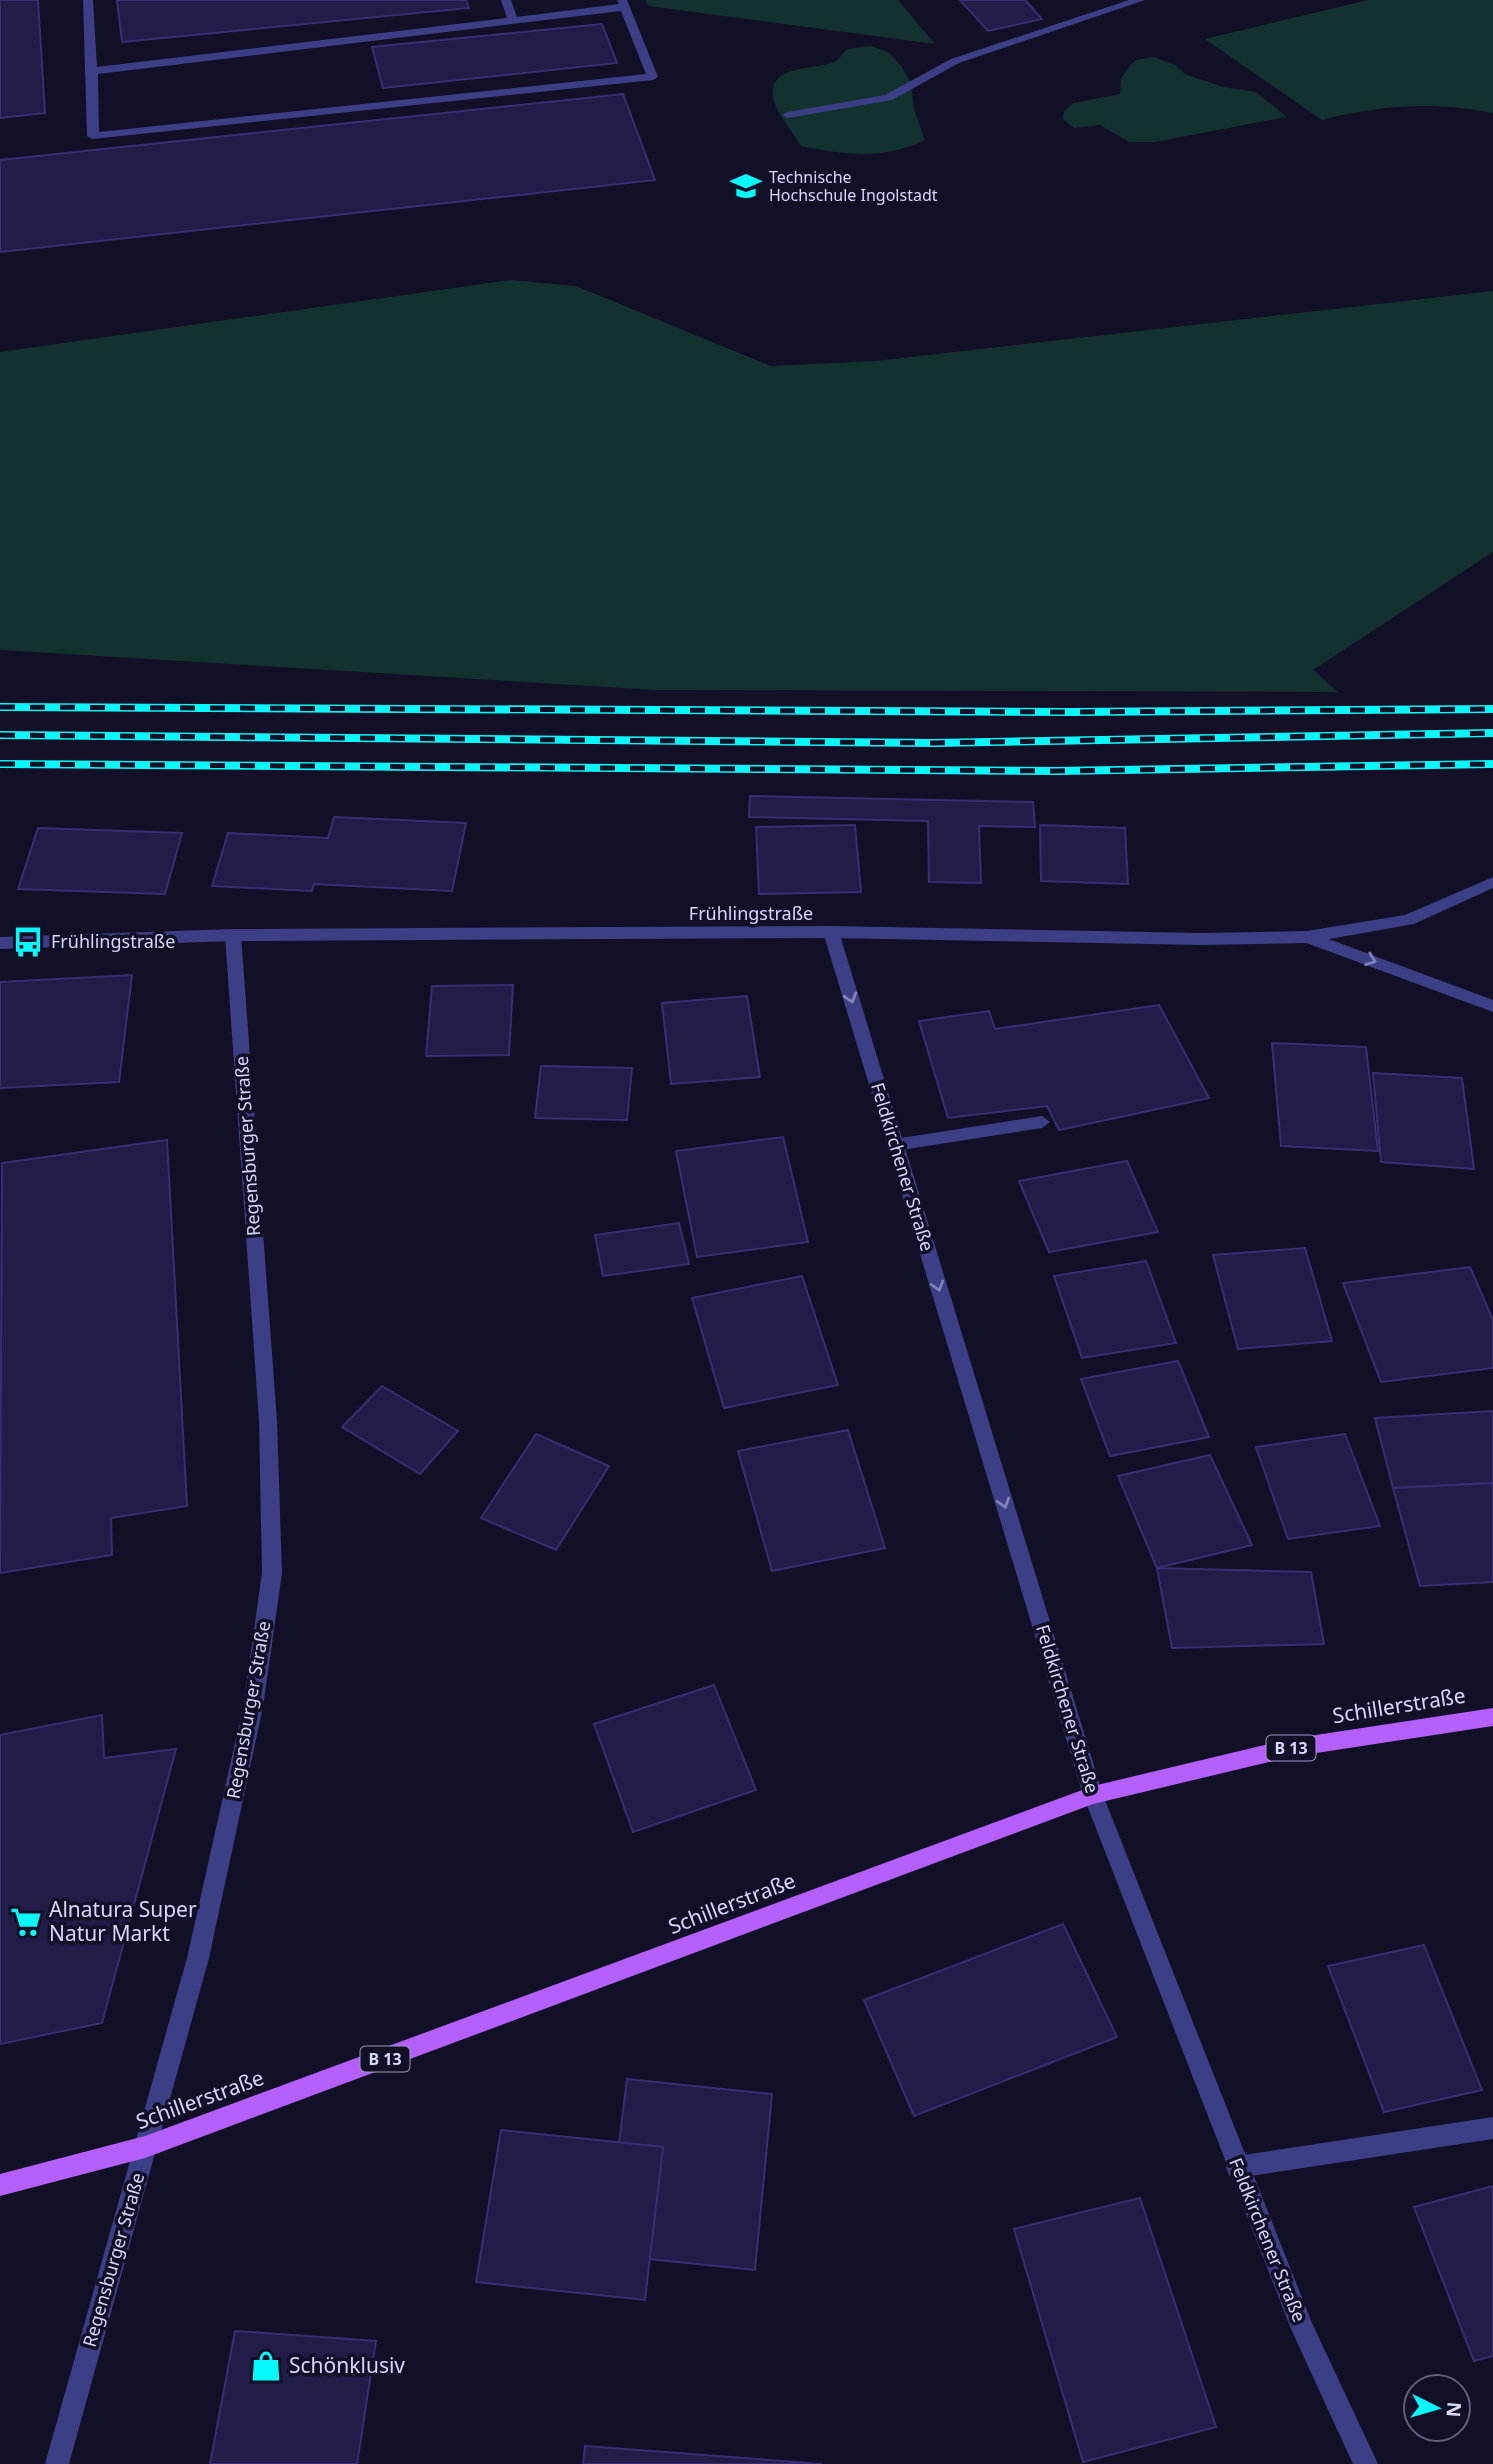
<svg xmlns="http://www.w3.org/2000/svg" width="1493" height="2464" font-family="'Noto Sans',sans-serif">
  <rect width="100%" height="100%" fill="#121027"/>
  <g fill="#13312e">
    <path d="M645,0H898L935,44L648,6Z"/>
    <path d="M1368,0H1493V113C1434,101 1379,105 1322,120L1205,39Z"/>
    <path d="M870,46L888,52L901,66L912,84L913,107L925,140C885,160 843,155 801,146C794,134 779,116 775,104C761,62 819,71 836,61C840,58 844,52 847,49Z"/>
    <path d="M1154,57L1176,65L1185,74L1223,87L1256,92L1287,117L1155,142H1129L1100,125L1074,128L1063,119L1064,111L1074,103L1120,94L1121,78L1135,60Z"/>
    <path d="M510,280L576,286L771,366L875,361L1493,291V552L1313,670L1338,692L656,690L0,650V352Z"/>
  </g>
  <g fill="#211c48" stroke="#372f74" stroke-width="2">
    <path d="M0,0H38L45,113L0,118Z"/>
    <path d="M117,0H466L469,8L122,42Z"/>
    <path d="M960,0H1025L1042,19L988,31Z"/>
    <path d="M602,24L617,63L383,88L372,47Z"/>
    <path d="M623,94L655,180L0,252V160Z"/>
    <path d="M750,796L1033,802L1035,827L979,826L981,883L929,882L928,821L749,817Z"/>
    <path d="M334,817L466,823L452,891L314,884L312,891L212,886L228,833L328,838Z"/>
    <path d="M855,825L861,892L759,894L756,827Z"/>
    <path d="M1040,825L1125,828L1128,884L1041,881Z"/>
    <path d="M38,828L182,833L165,894L18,889Z"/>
    <path d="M132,975L119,1082L0,1088V982Z"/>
    <path d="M513,985L509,1055L426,1056L432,986Z"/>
    <path d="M747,996L760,1077L671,1084L662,1003Z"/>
    <path d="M1159,1005L1209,1098L1059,1130L1047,1106L948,1118L919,1021L989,1011L995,1029Z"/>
    <path d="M1272,1043L1366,1047L1378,1151L1281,1146Z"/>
    <path d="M541,1066L632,1068L627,1120L535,1118Z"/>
    <path d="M1373,1073L1462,1078L1474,1169L1381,1162Z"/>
    <path d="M783,1137L808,1242L697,1257L676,1151Z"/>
    <path d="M167,1140L187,1506L111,1518L112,1555L0,1573L2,1163Z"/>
    <path d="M1127,1161L1158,1232L1049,1252L1019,1181Z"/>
    <path d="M679,1223L689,1264L603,1276L595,1235Z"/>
    <path d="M1305,1248L1332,1341L1238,1349L1213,1255Z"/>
    <path d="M1146,1261L1176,1343L1082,1358L1054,1276Z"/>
    <path d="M1470,1267L1493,1320V1368L1381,1382L1343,1283Z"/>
    <path d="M802,1276L838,1385L724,1408L692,1298Z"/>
    <path d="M1178,1361L1209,1437L1110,1456L1081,1379Z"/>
    <path d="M382,1386L458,1431L420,1474L342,1427Z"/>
    <path d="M1493,1411V1483L1393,1488L1375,1418Z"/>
    <path d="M848,1430L885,1548L772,1571L738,1451Z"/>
    <path d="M536,1434L609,1466L556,1550L481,1518Z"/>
    <path d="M1345,1434L1380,1526L1288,1539L1256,1447Z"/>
    <path d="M1210,1455L1252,1545L1157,1568L1118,1476Z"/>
    <path d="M1493,1483V1582L1420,1586L1393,1488Z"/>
    <path d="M1157,1568L1311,1572L1324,1644L1172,1648Z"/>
    <path d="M714,1685L756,1790L633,1832L594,1724Z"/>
    <path d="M102,1715L104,1758L176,1749L102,2023L0,2044V1735Z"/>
    <path d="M1063,1924L1117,2037L914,2116L864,2000Z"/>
    <path d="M1424,1945L1482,2090L1384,2112L1328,1966Z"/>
    <path d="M627,2079L772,2094L755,2270L649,2259L663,2147L619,2143Z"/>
    <path d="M501,2130L663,2147L645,2300L476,2282Z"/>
    <path d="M1493,2186V2356L1474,2361L1414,2207Z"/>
    <path d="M1140,2198L1216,2427L1083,2462L1014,2229Z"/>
    <path d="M235,2331L376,2341L357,2464H210Z"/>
    <path d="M585,2446L822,2464H583Z"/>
  </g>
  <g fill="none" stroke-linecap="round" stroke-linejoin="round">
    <g fill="#3c3f86" fill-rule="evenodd">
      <path d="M83,0H93L97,67L507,18L501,0H511L517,17L619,4L617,0H627L658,77L653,80L93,139L87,136ZM621,11L646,74L99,132L98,74Z"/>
      <path d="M1129,0H1145L959,63L892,100L788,118L782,115L788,112L885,95L951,59Z"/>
      <path d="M1042,1116L1050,1122L1042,1128L895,1151L886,1145L895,1139Z"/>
      <path d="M1493,2117V2139L1237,2178L1229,2175L1226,2167L1229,2159L1237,2156Z"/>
    </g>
    <g fill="#3c3f86" fill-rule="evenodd">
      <path d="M831,926L839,932L1103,1795L1312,2323L1378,2464H1353L1291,2329L1083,1795L823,932Z"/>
      <path d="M233,929L241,935L277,1421L282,1573L263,1707L209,1958L69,2464H45L187,1958L243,1707L262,1573L259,1421L225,935Z"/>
      <path d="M1307,931L1493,1000V1012L1301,941L1299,937L1301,933Z"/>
    </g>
    <path fill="#3c3f86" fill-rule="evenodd" d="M1493,877V888L1414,924L1307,943L1202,945L831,938L233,941L0,949V937L233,929L831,926L1202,933L1307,931L1405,915Z"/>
    <path fill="#b560fd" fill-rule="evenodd" d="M1493,1708V1726L1290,1757L1093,1804L145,2158L0,2196V2174L145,2136L1093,1786L1290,1739Z"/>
    <g stroke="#06f8fb" stroke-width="8">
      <g id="rail">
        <path d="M0,707L1072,712L1493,709"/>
        <path d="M0,735L934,743L1493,733"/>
        <path d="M0,764L1057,771L1493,764"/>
      </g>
    </g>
    <use href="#rail" stroke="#121027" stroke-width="5" stroke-dasharray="15" stroke-linecap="butt"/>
  </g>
  <defs><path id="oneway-chevron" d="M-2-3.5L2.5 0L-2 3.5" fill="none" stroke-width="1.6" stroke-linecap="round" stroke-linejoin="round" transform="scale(1.75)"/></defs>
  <g stroke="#8283bc">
    <use href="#oneway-chevron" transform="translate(1371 960) rotate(20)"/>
    <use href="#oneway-chevron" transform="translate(851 998) rotate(73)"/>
    <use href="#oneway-chevron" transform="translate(938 1286) rotate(73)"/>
    <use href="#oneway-chevron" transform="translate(1004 1503) rotate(73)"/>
  </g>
  <defs>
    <g id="university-bare" transform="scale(2.415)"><path d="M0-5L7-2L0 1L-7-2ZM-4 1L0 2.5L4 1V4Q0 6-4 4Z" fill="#06f8fb" stroke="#121027" stroke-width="2.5" paint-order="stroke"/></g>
    <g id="bus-bare" transform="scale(2.415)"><path d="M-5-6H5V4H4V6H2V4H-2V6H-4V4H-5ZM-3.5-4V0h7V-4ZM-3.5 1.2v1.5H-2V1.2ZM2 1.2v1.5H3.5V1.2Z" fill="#06f8fb" stroke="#121027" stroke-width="2.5" paint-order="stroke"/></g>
    <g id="supermarket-bare" transform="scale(2.415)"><path d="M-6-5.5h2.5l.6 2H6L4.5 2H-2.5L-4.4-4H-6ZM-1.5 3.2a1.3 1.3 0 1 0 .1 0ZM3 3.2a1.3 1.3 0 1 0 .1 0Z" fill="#06f8fb" stroke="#121027" stroke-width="2.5" paint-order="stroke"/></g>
    <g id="shop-bare" transform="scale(2.415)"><path d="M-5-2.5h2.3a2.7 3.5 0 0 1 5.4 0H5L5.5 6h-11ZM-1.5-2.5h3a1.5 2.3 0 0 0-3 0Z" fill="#06f8fb" stroke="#121027" stroke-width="2.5" paint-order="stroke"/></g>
  </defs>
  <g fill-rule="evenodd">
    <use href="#university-bare" x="746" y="186"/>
    <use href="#bus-bare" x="28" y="942"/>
    <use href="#supermarket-bare" x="26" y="1922"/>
    <use href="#shop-bare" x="266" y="2366"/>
  </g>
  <g text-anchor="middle" stroke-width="7" stroke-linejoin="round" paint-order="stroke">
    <g font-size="16" fill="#d8d7fe" stroke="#121027" text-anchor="start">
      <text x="769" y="183">Technische<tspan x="769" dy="18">Hochschule Ingolstadt</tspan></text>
    </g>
    <g fill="#121027" stroke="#9d9bbe" stroke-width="2">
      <rect x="1266.5" y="1735.5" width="49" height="25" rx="5"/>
      <rect x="360.5" y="2046.5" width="49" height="25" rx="5"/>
    </g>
    <g font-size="16" font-weight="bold" fill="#d8d7fe">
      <text x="1291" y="1754">B 13</text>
      <text x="385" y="2065">B 13</text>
    </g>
    <g font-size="18" fill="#d8d7fe" stroke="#121027">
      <text x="751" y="920">Frühlingstraße</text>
      <text transform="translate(248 1146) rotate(-94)" y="6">Regensburger Straße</text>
      <text transform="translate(902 1167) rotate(73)" y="6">Feldkirchener Straße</text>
      <text transform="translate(1067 1709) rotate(73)" y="6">Feldkirchener Straße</text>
      <text transform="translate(249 1710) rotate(-80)" y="6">Regensburger Straße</text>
      <text transform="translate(1267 2240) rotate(68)" y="6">Feldkirchener Straße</text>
      <text transform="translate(114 2260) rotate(-74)" y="6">Regensburger Straße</text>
    </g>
    <g font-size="18" fill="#d8d7fe" stroke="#121027" text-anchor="start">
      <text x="51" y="948">Frühlingstraße</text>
    </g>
    <g font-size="21" fill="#d8d7fe" stroke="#121027">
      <text transform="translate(1399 1706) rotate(-9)" y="7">Schillerstraße</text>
      <text transform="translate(732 1904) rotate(-21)" y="7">Schillerstraße</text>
      <text transform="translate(200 2100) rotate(-20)" y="7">Schillerstraße</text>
    </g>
    <g font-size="21" fill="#d8d7fe" stroke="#121027" text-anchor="start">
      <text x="49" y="1917">Alnatura Super<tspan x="49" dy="24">Natur Markt</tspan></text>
      <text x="289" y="2373">Schönklusiv</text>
    </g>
  </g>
  <g transform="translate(1437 2408) rotate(95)"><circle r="33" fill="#121027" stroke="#61607d" stroke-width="2"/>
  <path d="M0-5L12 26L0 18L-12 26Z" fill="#06f8fb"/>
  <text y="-10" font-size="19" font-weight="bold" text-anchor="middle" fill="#d8d7fe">N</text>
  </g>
</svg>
